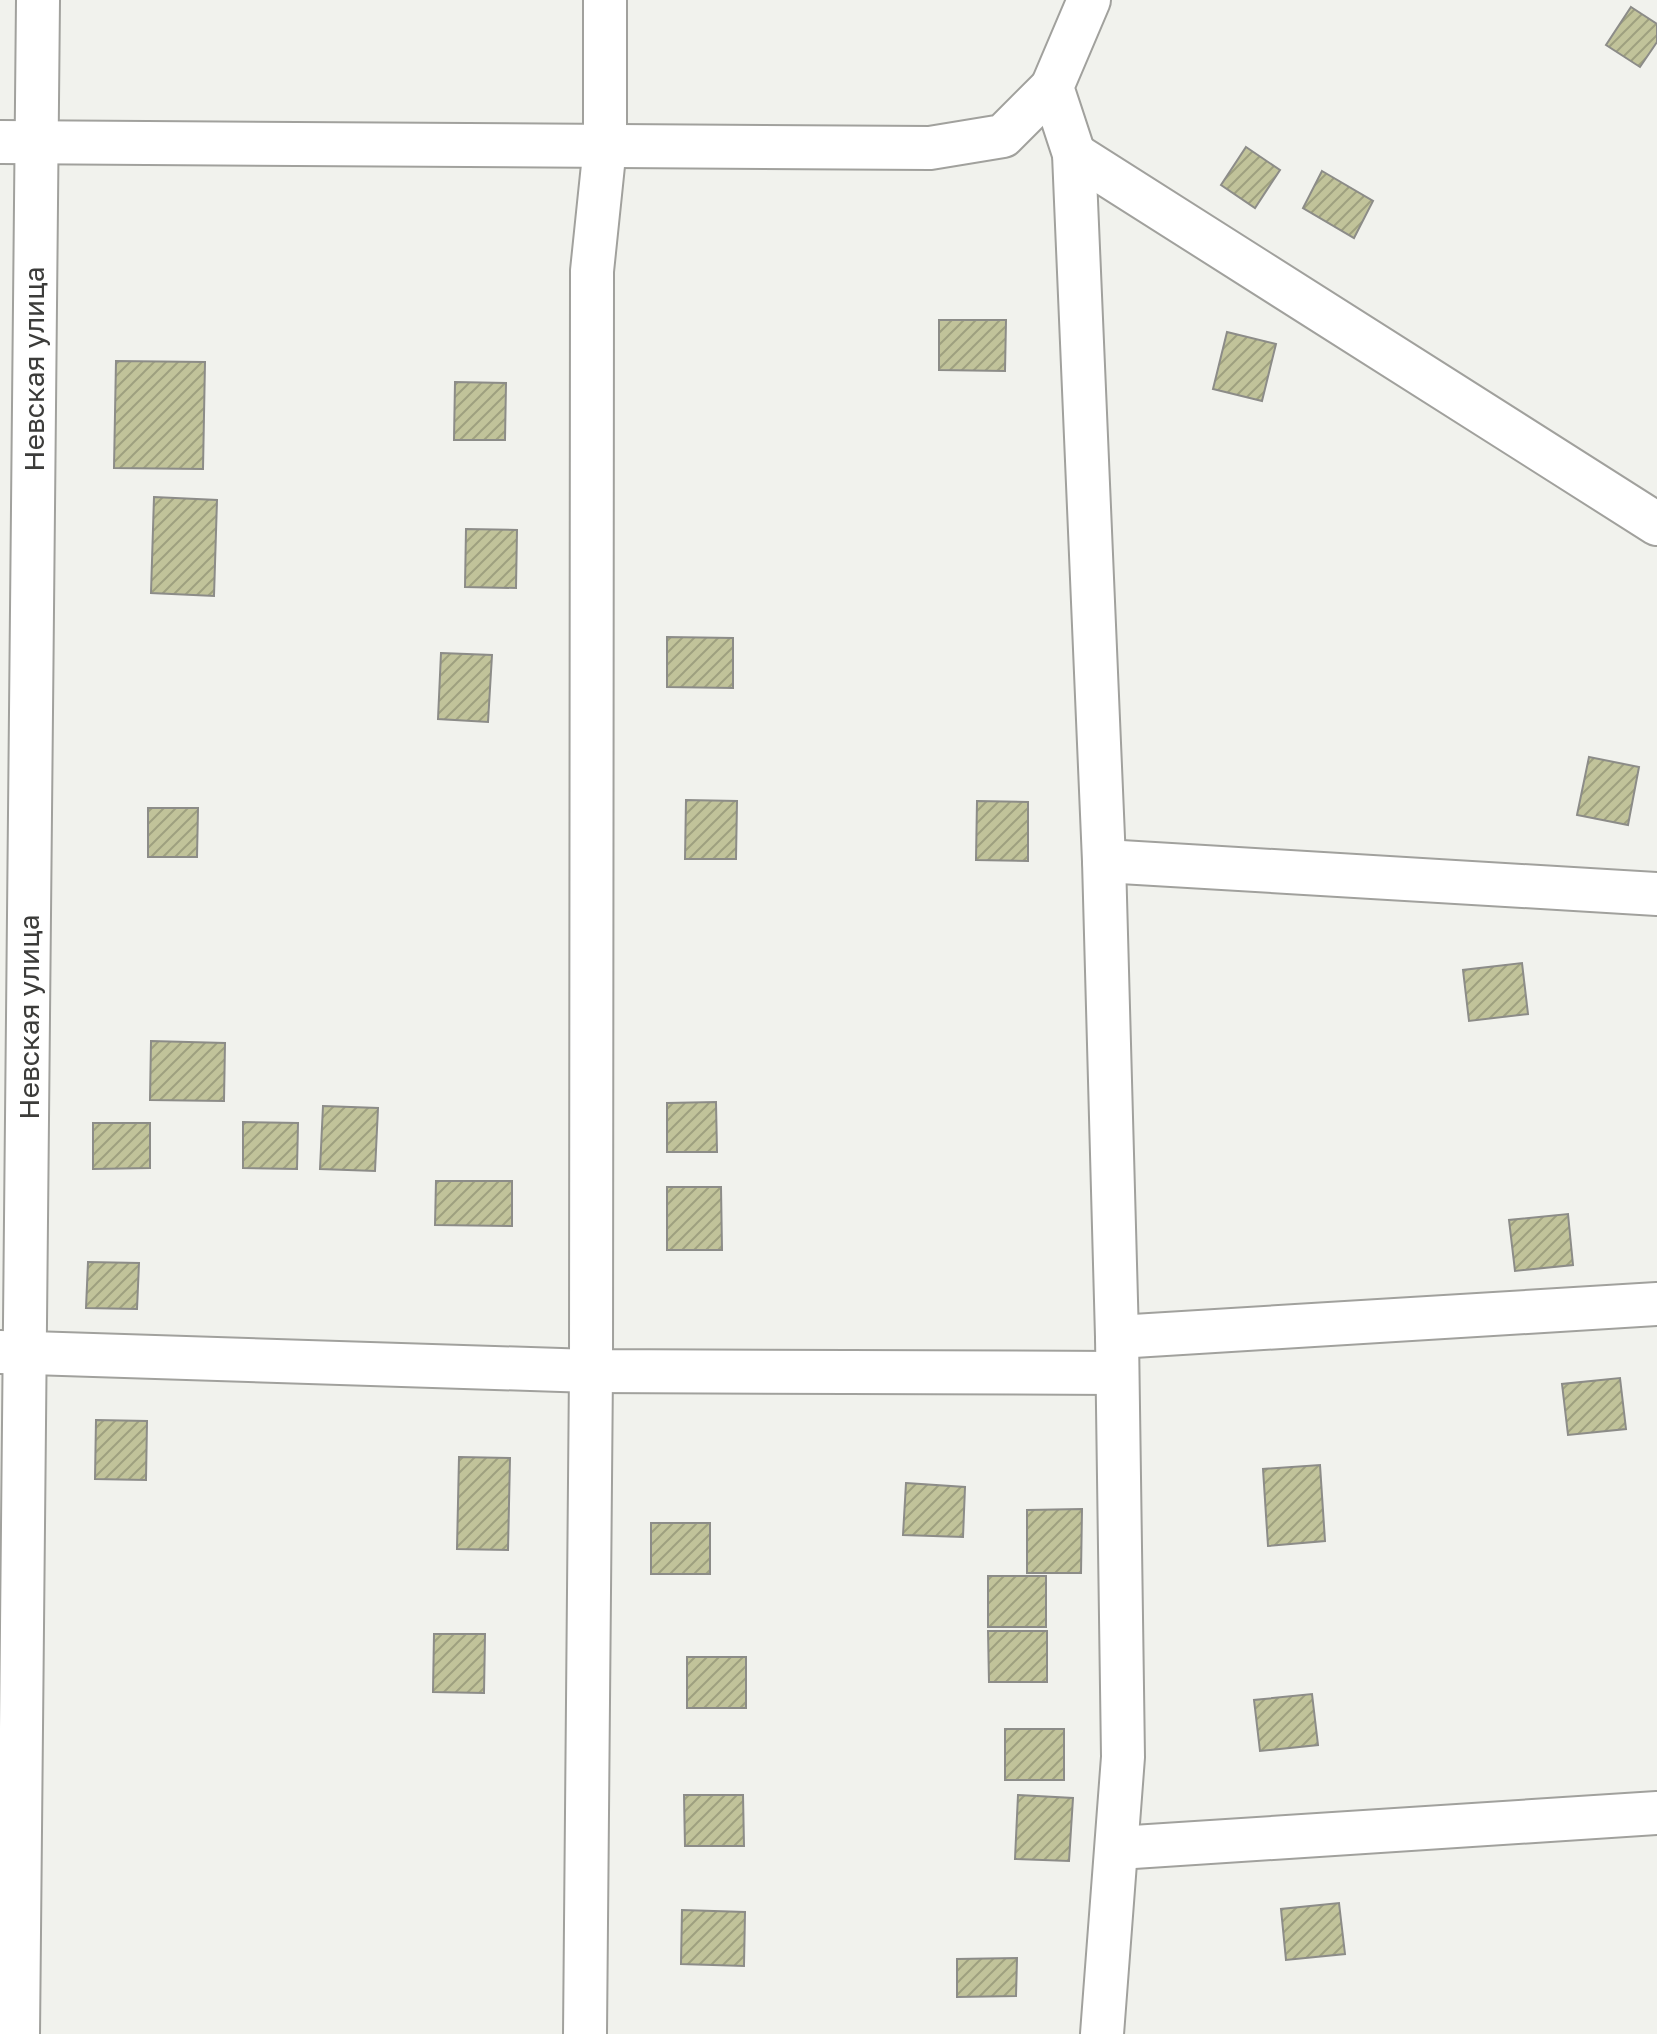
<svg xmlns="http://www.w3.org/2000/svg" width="1657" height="2034" font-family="'Golos Text',sans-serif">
  <defs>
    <pattern id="building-hatch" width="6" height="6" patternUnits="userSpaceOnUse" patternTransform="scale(2)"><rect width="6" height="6" fill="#c1c39a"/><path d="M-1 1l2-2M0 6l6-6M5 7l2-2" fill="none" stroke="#9ea07f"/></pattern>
  </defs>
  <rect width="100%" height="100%" fill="#f1f2ed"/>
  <g fill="url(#building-hatch)" stroke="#8c8c88" stroke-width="2">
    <path d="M1631,7L1657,24V42L1640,67L1606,45Z"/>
    <path d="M1246,147L1280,170L1255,208L1221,185Z"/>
    <path d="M1322,171L1373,201L1354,238L1303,208Z"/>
    <path d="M939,320H1006L1005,371L939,370Z"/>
    <path d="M1227,332L1276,344L1262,401L1213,389Z"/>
    <path d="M116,361L205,362L203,469L114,468Z"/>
    <path d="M455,382L506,383L505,440H454Z"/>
    <path d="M154,497L217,500L214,596L151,593Z"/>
    <path d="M466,529L517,530L516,588L465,587Z"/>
    <path d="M667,637L733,638V688L667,687Z"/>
    <path d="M441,653L492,655L488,722L438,719Z"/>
    <path d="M1589,757L1639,767L1628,825L1577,815Z"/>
    <path d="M686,800L737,801L736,859H685Z"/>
    <path d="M977,801L1028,802V861L976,860Z"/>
    <path d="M148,808H198L197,857H148Z"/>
    <path d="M1522,963L1528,1014L1469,1021L1463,970Z"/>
    <path d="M151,1041L225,1043L224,1101L150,1100Z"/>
    <path d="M716,1102L717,1152H667V1103Z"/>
    <path d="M323,1106L378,1108L375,1171L320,1169Z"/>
    <path d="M243,1122L298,1123L297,1169L243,1168Z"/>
    <path d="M93,1123H150V1168L93,1169Z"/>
    <path d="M436,1181H512V1226L435,1225Z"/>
    <path d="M667,1187H721L722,1250H667Z"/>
    <path d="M1568,1214L1573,1265L1515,1271L1509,1220Z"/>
    <path d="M88,1262L139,1263L137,1309L86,1308Z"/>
    <path d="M1620,1378L1626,1429L1568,1435L1562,1384Z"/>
    <path d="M96,1420L147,1421L146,1480L95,1479Z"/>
    <path d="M459,1457L510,1458L508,1550L457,1549Z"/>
    <path d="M1320,1465L1325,1541L1268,1546L1263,1469Z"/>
    <path d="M906,1483L965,1487L963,1537L903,1535Z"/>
    <path d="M1082,1509L1081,1573H1027V1510Z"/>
    <rect x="651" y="1523" width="59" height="51"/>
    <rect x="988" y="1576" width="58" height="51"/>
    <path d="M988,1631H1047V1682H989Z"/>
    <path d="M434,1634H485L484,1693L433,1692Z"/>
    <rect x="687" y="1657" width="59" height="51"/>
    <path d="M1312,1694L1318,1745L1260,1751L1254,1700Z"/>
    <rect x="1005" y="1729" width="59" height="51"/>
    <path d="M684,1795H743L744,1846H685Z"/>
    <path d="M1018,1795L1073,1798L1069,1861L1015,1859Z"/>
    <path d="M1339,1903L1345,1954L1286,1960L1281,1909Z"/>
    <path d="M682,1910L745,1912L744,1966L681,1964Z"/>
    <path d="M1017,1958L1016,1996L957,1997V1959Z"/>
  </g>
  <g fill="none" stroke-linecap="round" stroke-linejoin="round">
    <g stroke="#a1a19d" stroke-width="46">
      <g id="street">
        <path d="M1089,0L1052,87L1074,154L1104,861L1117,1337L1123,1757L1102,2034"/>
        <path d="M0,142L930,148L1003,136L1052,87"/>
        <path d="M1074,154L1657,524"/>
        <path d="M1104,861L1657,894"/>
        <path d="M1117,1337L1657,1304"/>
        <path d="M0,1352L591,1371L1117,1373"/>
        <path d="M1118,1848L1657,1813"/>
        <path d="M18,2034L38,0"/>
        <path d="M585,2034L591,1371L592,271L605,146V0"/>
      </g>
    </g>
    <use href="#street" stroke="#fff" stroke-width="42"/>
  </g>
  <g text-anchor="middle" stroke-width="8" stroke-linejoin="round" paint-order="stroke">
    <g font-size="28" fill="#3c3c3a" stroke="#fff">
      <text transform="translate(34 369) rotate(-90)" y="10">Невская улица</text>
      <text transform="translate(29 1017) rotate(-90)" y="10">Невская улица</text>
    </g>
  </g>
</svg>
